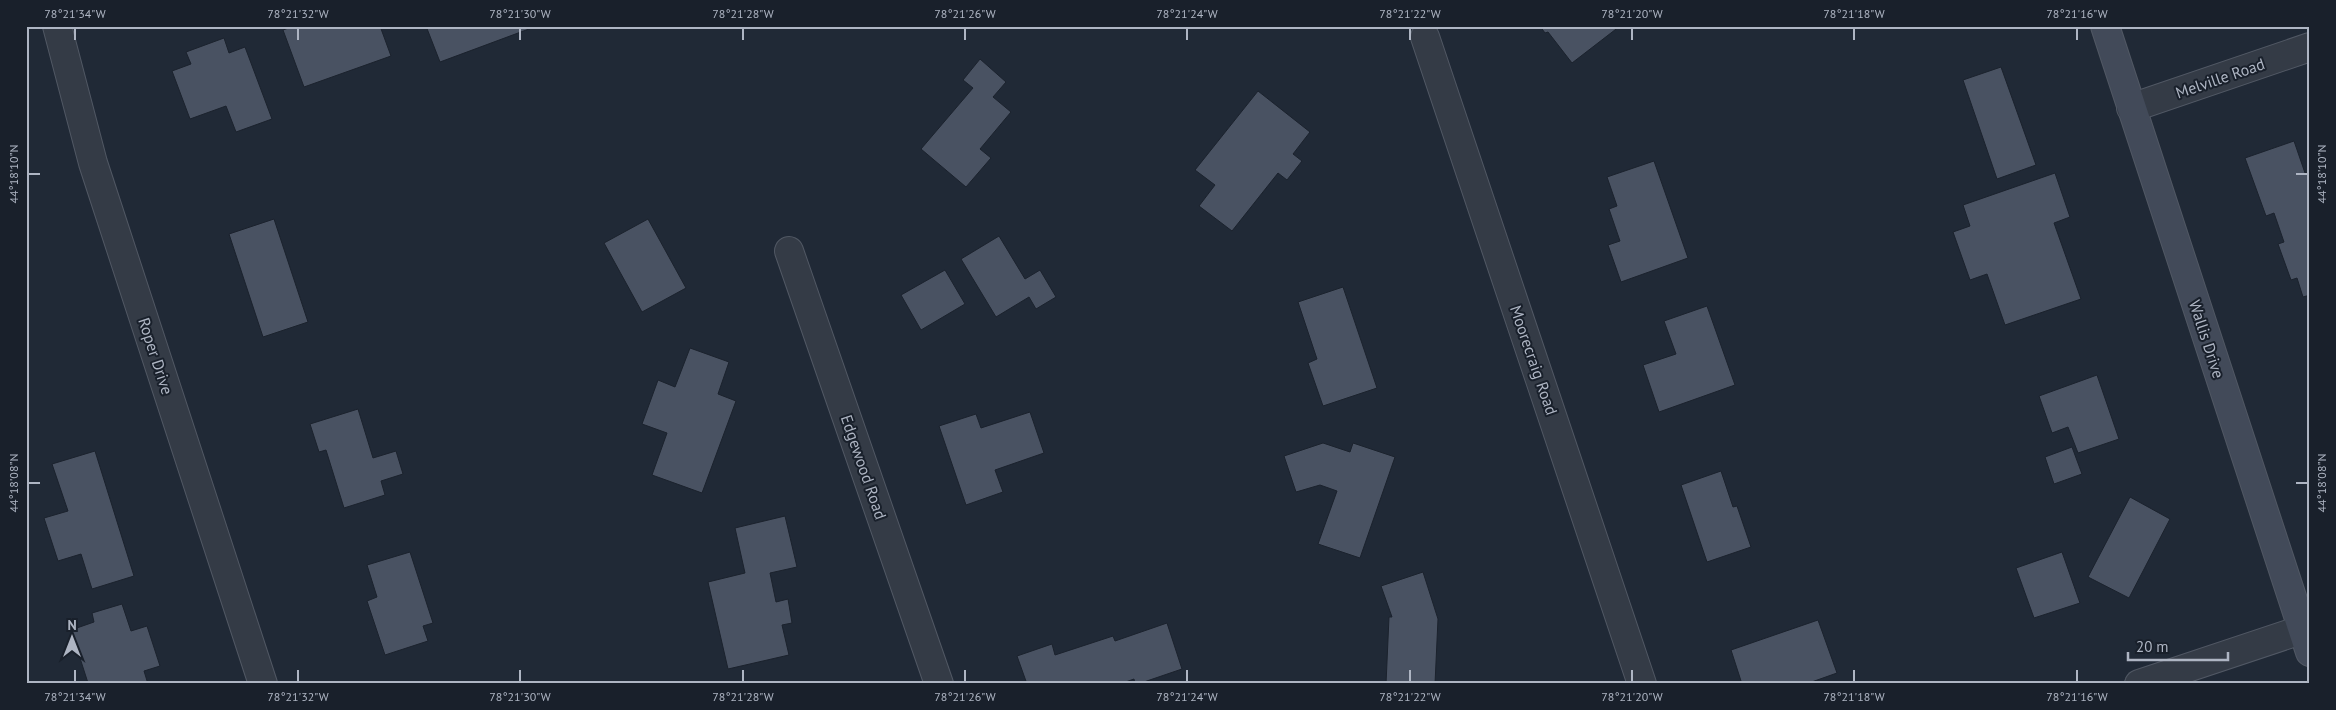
<svg xmlns="http://www.w3.org/2000/svg" width="2336" height="710" font-family="'PT Sans',sans-serif">
  <rect width="100%" height="100%" fill="#202936"/>
  <g fill="#495262" stroke="#1b222d">
    <path d="M294,26H380L391,56L304,87L283,30Z"/>
    <path d="M426,26H537L440,62Z"/>
    <path d="M1540,26H1620L1572,63L1548,32L1545,33Z"/>
    <path d="M224,38L229,53L245,47L272,119L236,132L226,106L190,119L172,71L191,64L186,52Z"/>
    <path d="M980,59L1006,82L993,97L1011,112L980,149L991,158L966,187L921,149L973,88L963,80Z"/>
    <path d="M2001,67L2036,165L1997,179L1963,80Z"/>
    <path d="M1258,91L1310,132L1293,154L1302,161L1287,180L1278,173L1232,231L1199,206L1215,185L1195,170Z"/>
    <path d="M2294,141L2305,173L2310,171V295L2303,297L2297,278L2291,280L2278,244L2284,242L2274,213L2266,216L2245,158Z"/>
    <path d="M1654,161L1688,258L1621,282L1608,245L1620,241L1609,209L1617,206L1607,177Z"/>
    <path d="M2055,173L2070,217L2054,223L2081,299L2005,325L1987,274L1970,280L1953,232L1970,226L1963,205Z"/>
    <path d="M274,219L308,322L263,337L229,234Z"/>
    <path d="M648,219L686,288L642,312L604,243Z"/>
    <path d="M999,236L1025,279L1040,270L1056,297L1036,309L1029,297L996,317L961,259Z"/>
    <path d="M945,270L965,304L921,330L901,295Z"/>
    <path d="M1343,287L1377,388L1323,406L1308,363L1317,359L1298,302Z"/>
    <path d="M1707,306L1735,385L1659,412L1643,365L1676,354L1664,321Z"/>
    <path d="M690,348L729,362L718,394L736,401L702,493L652,475L667,433L642,424L658,380L675,387Z"/>
    <path d="M2097,375L2119,439L2078,453L2068,427L2052,433L2039,396Z"/>
    <path d="M358,409L373,458L396,451L403,474L381,481L385,495L344,508L326,450L319,452L310,424Z"/>
    <path d="M1030,412L1044,453L995,470L1003,492L966,505L939,426L976,414L981,428Z"/>
    <path d="M1323,443L1350,452L1353,443L1395,457L1360,558L1318,544L1337,491L1320,485L1296,492L1284,456Z"/>
    <path d="M2072,447L2082,474L2054,484L2045,457Z"/>
    <path d="M95,451L134,576L92,589L81,554L58,561L44,518L68,511L52,464Z"/>
    <path d="M1721,471L1733,507L1737,506L1751,547L1707,562L1681,485Z"/>
    <path d="M2130,497L2170,519L2129,598L2088,577Z"/>
    <path d="M785,516L797,567L770,573L776,602L788,599L792,623L782,625L789,655L728,669L708,582L745,573L735,528Z"/>
    <path d="M410,552L433,623L423,626L428,641L385,655L367,601L377,597L367,565Z"/>
    <path d="M2062,552L2080,603L2034,618L2016,568Z"/>
    <path d="M1423,572L1438,619L1435,684H1386L1389,617H1392L1381,586Z"/>
    <path d="M122,604L131,631L147,626L160,666L144,671L148,684H84L88,683L71,630L94,622L92,613Z"/>
    <path d="M1818,620L1837,673L1806,684H1742L1731,650Z"/>
    <path d="M1167,623L1182,669L1138,684H1135L1134,679L1120,684H1027L1017,656L1052,644L1055,655L1113,636L1115,641Z"/>
  </g>
  <g fill="none" stroke-linecap="round" stroke-linejoin="round">
    <g stroke="#515864" stroke-width="30">
      <g id="street">
        <path d="M57,26L93,163L263,684"/>
        <path d="M1425,37L1642,684"/>
        <path d="M2131,108L2310,47"/>
        <path d="M789,251L939,684"/>
        <path d="M2139,684L2310,627"/>
      </g>
    </g>
    <g stroke="#515864" stroke-width="30">
      <path id="secondary" d="M2105,26L2310,652"/>
    </g>
    <use href="#street" stroke="#343b46" stroke-width="28"/>
    <use href="#secondary" stroke="#424a59" stroke-width="28"/>
  </g>
  <path fill="none" stroke="#aeb5c3" stroke-width="2" d="M75,28V40M298,28V40M520,28V40M743,28V40M965,28V40M1187,28V40M1410,28V40M1632,28V40M1854,28V40M2077,28V40M28,174H40M2296,174H2308M28,483H40M2296,483H2308M75,670V682M298,670V682M520,670V682M743,670V682M965,670V682M1187,670V682M1410,670V682M1632,670V682M1854,670V682M2077,670V682"/>
  <g text-anchor="middle" stroke-width="4" stroke-linejoin="round" paint-order="stroke">
    <g font-size="16" fill="#aeb5c3" stroke="#19202b">
      <text transform="translate(2220 78) rotate(-19)" y="6">Melville Road</text>
      <text transform="translate(2207 339) rotate(72)" y="6">Wallis Drive</text>
      <text transform="translate(156 356) rotate(72)" y="6">Roper Drive</text>
      <text transform="translate(1534 360) rotate(71)" y="6">Moorecraig Road</text>
      <text transform="translate(864 467) rotate(71)" y="6">Edgewood Road</text>
    </g>
  </g>
  <rect width="2336" height="710" fill="none" stroke="#19202b" stroke-width="55"/>
  <g transform="translate(72 638)" stroke="#19202b" stroke-width="4" paint-order="stroke">
  <path d="M0-4L9 19L0 12L-9 19Z" fill="#aeb5c3"/>
  <text y="-8" font-size="14" font-weight="bold" text-anchor="middle" fill="#aeb5c3">N</text>
  </g>
  <path d="M2128 652v8h100v-8" fill="none" stroke="#aeb5c3" stroke-width="2.5"/>
  <text x="2136" y="652" font-size="15" fill="#aeb5c3" stroke="#19202b" stroke-width="4" paint-order="stroke">20 m</text>
  <rect x="28" y="28" width="2280" height="654" fill="none" stroke="#aeb5c3" stroke-width="2"/>
  <g font-size="12" text-anchor="middle" fill="#aeb5c3">
    <text x="75" y="18">78°21'34"W</text>
    <text x="298" y="18">78°21'32"W</text>
    <text x="520" y="18">78°21'30"W</text>
    <text x="743" y="18">78°21'28"W</text>
    <text x="965" y="18">78°21'26"W</text>
    <text x="1187" y="18">78°21'24"W</text>
    <text x="1410" y="18">78°21'22"W</text>
    <text x="1632" y="18">78°21'20"W</text>
    <text x="1854" y="18">78°21'18"W</text>
    <text x="2077" y="18">78°21'16"W</text>
    <text transform="translate(14 174) rotate(-90)" y="4">44°18'10"N</text>
    <text transform="translate(2322 174) rotate(-90)" y="4">44°18'10"N</text>
    <text transform="translate(14 483) rotate(-90)" y="4">44°18'08"N</text>
    <text transform="translate(2322 483) rotate(-90)" y="4">44°18'08"N</text>
    <text x="75" y="701">78°21'34"W</text>
    <text x="298" y="701">78°21'32"W</text>
    <text x="520" y="701">78°21'30"W</text>
    <text x="743" y="701">78°21'28"W</text>
    <text x="965" y="701">78°21'26"W</text>
    <text x="1187" y="701">78°21'24"W</text>
    <text x="1410" y="701">78°21'22"W</text>
    <text x="1632" y="701">78°21'20"W</text>
    <text x="1854" y="701">78°21'18"W</text>
    <text x="2077" y="701">78°21'16"W</text>
  </g>
</svg>
